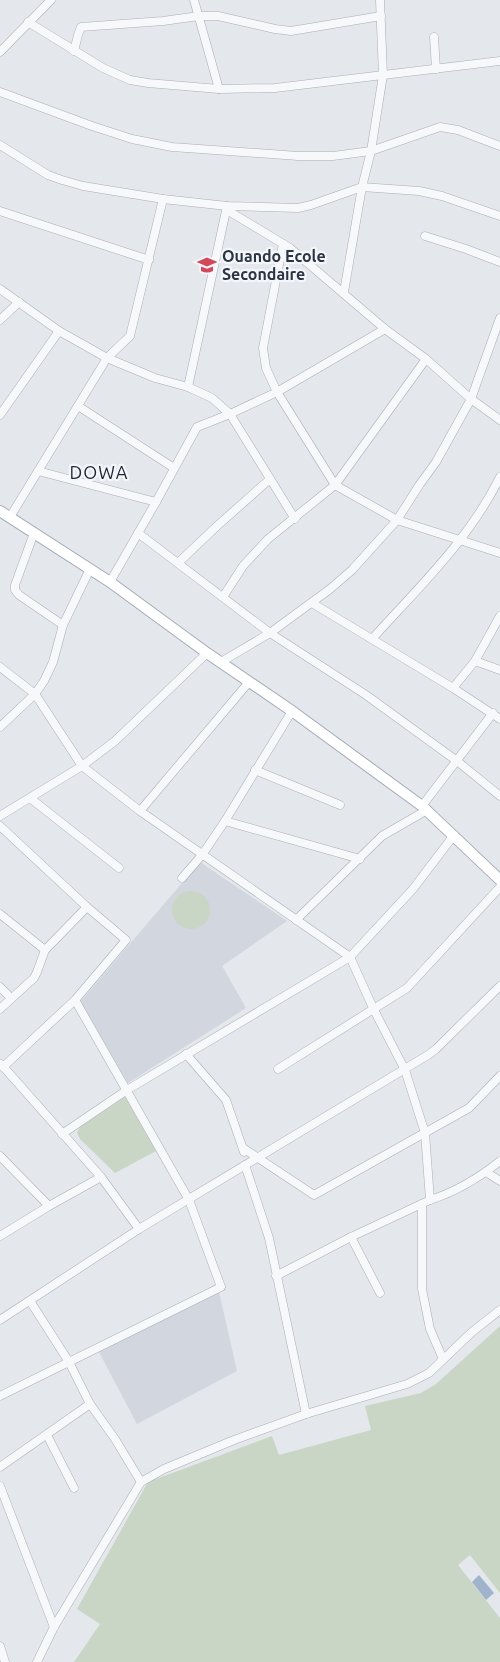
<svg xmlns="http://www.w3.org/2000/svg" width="500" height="1662" font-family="Ubuntu,sans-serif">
  <rect width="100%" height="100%" fill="#e4e7ec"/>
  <g fill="#d2d6de">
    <path d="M200,862L287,921L222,966L246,1008L128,1083L80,1002Z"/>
    <path d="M219,1292L237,1371L137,1424L99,1352Z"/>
  </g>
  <g fill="#c9d6c5">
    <circle cx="191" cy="910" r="19"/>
    <path d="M125,1097L156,1151L115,1173L80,1139L77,1133L80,1127Z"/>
    <path d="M500,1326V1593L470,1555L458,1565L500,1618V1662H74L100,1624L77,1609L148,1482L272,1436L279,1455L371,1430L365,1406L421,1393L436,1384Z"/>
  </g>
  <path fill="#9fb4cc" d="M479,1575L494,1593L486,1600L472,1582Z"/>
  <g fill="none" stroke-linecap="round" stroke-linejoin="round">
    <g stroke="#a9aeb7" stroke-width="9">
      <g id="minor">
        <path d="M194,0L219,89"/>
        <path d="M28,22L103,68L130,80L148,83L219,89L275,88L500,61"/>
        <path d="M434,37L436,69"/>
        <path d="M74,51L78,35L81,27L163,21L199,16H218L275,29L291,31L381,16"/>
        <path d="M0,52L51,0"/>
        <path d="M0,92L92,126L132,139L172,147L298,156H333L371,151L440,127L458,130L500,146"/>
        <path d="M0,145L48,175L62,180L83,186L163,199L227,206L298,208L311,205L362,187L419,191L442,196L500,216"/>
        <path d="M227,210L290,248L385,329L426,359L471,399L500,420"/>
        <path d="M0,211L149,260"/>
        <path d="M425,236L466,249L500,262"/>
        <path d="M283,244L263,348L266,368L277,392L335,485L397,520L500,553"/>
        <path d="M0,289L59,331L107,358L155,378L188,387L212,398L230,414L295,519"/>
        <path d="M344,292L362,187L371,151L383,75L380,0"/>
        <path d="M0,320L19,302"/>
        <path d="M188,387L227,206"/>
        <path d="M78,406L174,468"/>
        <path d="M0,415L59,331"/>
        <path d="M38,471L156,502"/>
        <path d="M10,517L107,358L130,336L163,199"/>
        <path d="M34,533L15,585V590L19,595L63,625"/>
        <path d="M138,533L270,633L366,695L457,761L500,796"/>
        <path d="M178,563L217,526L270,479"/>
        <path d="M110,582L156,502L197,427L230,414L277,392L385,329"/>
        <path d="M223,597L243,566L268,539L335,485L426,359"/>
        <path d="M312,603L453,688L500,719"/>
        <path d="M372,639C418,588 469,540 500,477"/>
        <path d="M475,661L500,670"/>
        <path d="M221,662L270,633L330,589L352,570L397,520L420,484L436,462L471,399L500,318"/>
        <path d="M0,667L35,694L82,766L140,811L350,957L374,1010L405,1070L425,1133L430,1200"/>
        <path d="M453,688L475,661L500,616"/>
        <path d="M0,727L35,694L44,681L53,662L63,625L90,569"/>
        <path d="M255,770L340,805"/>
        <path d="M30,798L119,868"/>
        <path d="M422,806L493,713"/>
        <path d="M140,811L249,682"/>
        <path d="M0,816L82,766L115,741L207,653"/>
        <path d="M225,821L360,859"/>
        <path d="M0,826L87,907L126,940L75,1000L3,1067"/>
        <path d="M182,878L202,855L225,821L292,711"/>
        <path d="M0,914L45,950"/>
        <path d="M296,920L382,836L427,810"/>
        <path d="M0,987L11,998"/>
        <path d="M0,1009L34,978L37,972L45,950L87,907"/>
        <path d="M186,1054L226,1100L244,1152"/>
        <path d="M1,1064L101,1177L139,1229"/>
        <path d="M278,1069L407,988L500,887"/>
        <path d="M62,1134L127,1090L350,957L413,889L454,835"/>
        <path d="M243,1148L314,1195L469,1108L500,1076"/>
        <path d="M0,1156L49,1206"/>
        <path d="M245,1165L269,1238L306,1414"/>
        <path d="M486,1172L500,1181"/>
        <path d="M422,1204V1289L430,1329L443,1359"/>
        <path d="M0,1236L49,1206L101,1177"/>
        <path d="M351,1237L380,1293"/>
        <path d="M276,1276L351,1237L430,1200C455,1192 480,1177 500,1161"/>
        <path d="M30,1301L69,1362L90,1404L115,1439L141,1482"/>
        <path d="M0,1320L139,1229L428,1055L436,1049L500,986"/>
        <path d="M0,1396L221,1287L189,1200L75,1000"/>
        <path d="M47,1435L74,1488"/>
        <path d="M0,1467L90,1404"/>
        <path d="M0,1486L54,1627"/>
        <path d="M0,1646L5,1662"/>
        <path d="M37,1662L54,1627L141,1482L164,1469L234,1440L306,1414L407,1384L429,1373L472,1332L500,1310"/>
      </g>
    </g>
    <g stroke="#a3abb8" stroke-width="12">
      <path id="major" d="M0,511L110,582L207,653L292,711L422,806L500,880"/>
    </g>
    <use href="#minor" stroke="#f7f8fa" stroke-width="8"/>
    <use href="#major" stroke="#fff" stroke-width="10"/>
  </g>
  <defs>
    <g id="school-bare" transform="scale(1.5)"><path d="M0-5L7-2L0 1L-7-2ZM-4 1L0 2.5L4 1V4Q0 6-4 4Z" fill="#d1495b" stroke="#f4f6f9" stroke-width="2.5" paint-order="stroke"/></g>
  </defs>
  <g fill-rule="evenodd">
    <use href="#school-bare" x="207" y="265"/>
  </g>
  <g text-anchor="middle" stroke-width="4.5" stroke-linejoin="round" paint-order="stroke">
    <g font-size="16" font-weight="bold" fill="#2b3445" stroke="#f4f6f9" text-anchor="start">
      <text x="222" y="262">Ouando Ecole<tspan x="222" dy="18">Secondaire</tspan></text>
    </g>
    <g font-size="18" letter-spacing="1" fill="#1d2536" stroke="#f4f6f9">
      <text x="99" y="479">DOWA</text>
    </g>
  </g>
</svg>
